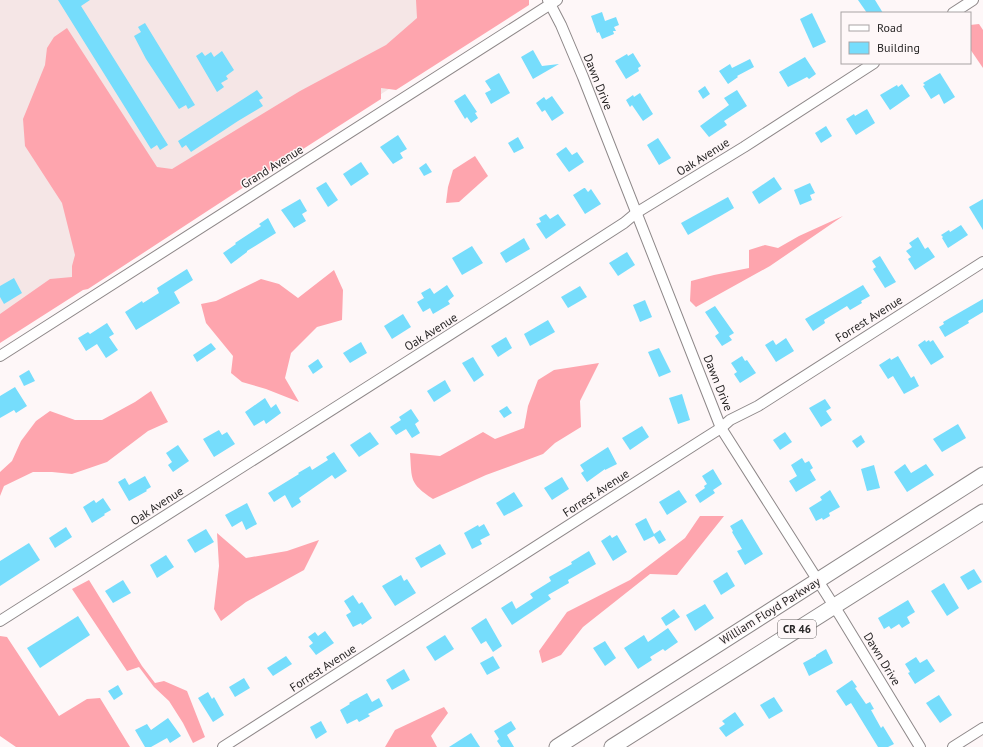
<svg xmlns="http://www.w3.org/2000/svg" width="983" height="747" font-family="'PT Sans',sans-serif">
  <rect width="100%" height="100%" fill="#fef7f8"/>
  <path fill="#f5e6e6" d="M0,0H526V1L0,339Z"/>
  <g fill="#fea5ae">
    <path d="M416,0H529V5L396,90L381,88V99L261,176L88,289L83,290L0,343V314L50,279L72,277V266L75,255L62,203L25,146L23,119L45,65L47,48L54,37L67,28L157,167L172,169L300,91L386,45L417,18Z"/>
    <path d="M979,24L983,30V68L970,49V25Z"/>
    <path d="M475,156L488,176L459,202L446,203L448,187L453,170Z"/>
    <path d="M843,216L770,266L696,307L690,301L691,281L714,275L749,268V250L765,245L778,248L799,236Z"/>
    <path d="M334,270L343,290L342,320L317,327L291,353L285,378L299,402L266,389L242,382L231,373L233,356L206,323L201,304L216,301L261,279L279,284L298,298Z"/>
    <path d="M599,363L580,401L581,427L555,443L543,454L486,475L433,499C409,483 412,480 410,453L440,456L483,432L495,439L524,428L528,406L538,380L554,370Z"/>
    <path d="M151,391L168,422L148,431L107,462L72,474L52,472H33L4,486L0,496V472L12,461L21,441L36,421L50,411L75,420H102L135,402Z"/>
    <path d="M700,516H724L677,575L650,574L583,627L561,655L542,663L539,651L567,612L630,580L685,538Z"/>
    <path d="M217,533L246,558L287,551L319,540L304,570L246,602L221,621L214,609L219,566Z"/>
    <path d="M89,580L142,666L155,683L164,681L187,691L205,737L193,743L183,723L169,701L154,687L139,667L127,671L72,589Z"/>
    <path d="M0,636L7,637L59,716L87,699L100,698L130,747H16L0,736Z"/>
    <path d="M444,707L448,713L431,736L437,747H385L395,730Z"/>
  </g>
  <g fill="#76ddfc">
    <path d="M58,0H90L81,6L168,145L160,150L157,145L151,149Z"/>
    <path d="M858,0H875L883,13H867Z"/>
    <path d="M602,12L605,21L616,17L619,25L614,27L616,31H613L614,34L602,39L599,32L597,33L591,16Z"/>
    <path d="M812,13L826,42L813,48L800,19Z"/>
    <path d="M145,23L195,105L188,109L186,105L179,109L146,59L134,36L141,32L138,27Z"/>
    <path d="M533,50L542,66L559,64L533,79L521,57Z"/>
    <path d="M222,51L234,70L226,76L228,79L221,83L224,87L217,92L196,56L202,52L205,56L211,52L214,57Z"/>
    <path d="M633,53L641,66L638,68L639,71L626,79L615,61L627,54L628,56Z"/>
    <path d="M805,57L816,74L809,79L807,77L788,87L779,72Z"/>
    <path d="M750,59L754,67L737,76L738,77L728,84L719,71L730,64L732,68Z"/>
    <path d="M499,73L510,93L491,104L485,93L491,90L485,81Z"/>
    <path d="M940,73L955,97L944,104L939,94L931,99L923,86L925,85L923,83Z"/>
    <path d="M902,84L910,96L890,110L880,95L897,85L898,87Z"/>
    <path d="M705,86L710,94L703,99L698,91Z"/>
    <path d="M257,90L263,98L259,100L263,106L238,121L191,152L186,145L182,148L178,141Z"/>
    <path d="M737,90L747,106L724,121L727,125L709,137L700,126L729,105L724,98Z"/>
    <path d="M640,93L653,114L643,121L632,105L630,107L626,100L633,95L634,97Z"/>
    <path d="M465,94L477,112L475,113L478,118L471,123L467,117L465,119L454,101Z"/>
    <path d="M552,96L564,113L552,121L545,110L542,112L536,103L544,97L546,100Z"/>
    <path d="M867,109L875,123L856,135L846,119L854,114L855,116Z"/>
    <path d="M826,126L832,136L821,143L815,133Z"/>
    <path d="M398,135L407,149L400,153L403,158L393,164L380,147Z"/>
    <path d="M518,137L524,148L514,153L508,143Z"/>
    <path d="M658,138L671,158L659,165L647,145Z"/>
    <path d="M566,147L572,155L577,152L584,162L569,172L556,154Z"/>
    <path d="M361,162L369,174L351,186L343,174Z"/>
    <path d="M426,163L432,172L424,176L419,168Z"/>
    <path d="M774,177L782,189L759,204L752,192Z"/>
    <path d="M326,182L338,200L328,207L316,188Z"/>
    <path d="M810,183L815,193L810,195L812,200L800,205L794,190Z"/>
    <path d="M584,188H585L588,192L591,189L601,204L585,214L573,195Z"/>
    <path d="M728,197L734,208L688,235L681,223Z"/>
    <path d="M300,199L307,211L302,214L306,221L294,228L281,210Z"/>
    <path d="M983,199V230L969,207Z"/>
    <path d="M546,214L550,219L558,214L566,225L546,239L536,224L541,222L539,218Z"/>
    <path d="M268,218L276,233L247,251V252L231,264L223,253L236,244L235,243L261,226L259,224Z"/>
    <path d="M961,225L968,235L948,248L942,238L943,237L941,235L949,230L950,232Z"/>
    <path d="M918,237L925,249L928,247L935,257L915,270L908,259L911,257L906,251L912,247L909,243Z"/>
    <path d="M524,238L530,249L506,263L500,253Z"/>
    <path d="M472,246L483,263L462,275L452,258Z"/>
    <path d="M627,252L635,265L618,276L609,263Z"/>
    <path d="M880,256L896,282L885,288L873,269L876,267L872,261Z"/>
    <path d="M187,269L193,280L174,292L180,303L136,330L125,312L142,301L143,303L159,293L157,288Z"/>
    <path d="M14,278L22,293L4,304L0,297V286Z"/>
    <path d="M447,285L454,296L448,301L450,304L433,314L430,308L423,312L417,302L424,298L421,293L430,288L434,294Z"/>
    <path d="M863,285L870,296L861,301L862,303L850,310L847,306L824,320L825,323L813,331L805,319Z"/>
    <path d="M580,286L587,297L568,308L561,297Z"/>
    <path d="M983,299V312L968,321L969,323L945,337L939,327L944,324L943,322Z"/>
    <path d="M645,300L652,317L640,322L633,305Z"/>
    <path d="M715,306L734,333L729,336L732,340L722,346L715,336L719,333L705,312Z"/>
    <path d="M403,314L411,327L392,339L384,326Z"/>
    <path d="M548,320L555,332L530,346L524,334Z"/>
    <path d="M107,323L114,334L109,337L118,350L106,358L97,344L86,351L78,338L88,332L90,334Z"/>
    <path d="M506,337L512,348L498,357L491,346Z"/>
    <path d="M786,338L794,351L776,362L765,345L773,340L776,345Z"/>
    <path d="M925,340L926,342L929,340L930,342L933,340L944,357L931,365L918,345Z"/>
    <path d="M361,342L367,353L350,363L343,353Z"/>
    <path d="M211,343L216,349L197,362L193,355Z"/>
    <path d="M659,348L671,372L659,377L648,352Z"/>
    <path d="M742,356L745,361L747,360L756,373L740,383L734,374L737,372L731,363Z"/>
    <path d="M898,356L911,378L914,376L919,386L904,394L893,376L888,379L879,365L890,358L891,360Z"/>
    <path d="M473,357L484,375L474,382L462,363Z"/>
    <path d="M318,359L323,367L313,374L308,366Z"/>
    <path d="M29,370L35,381L24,386L19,376Z"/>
    <path d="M445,380L451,391L434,402L427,391Z"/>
    <path d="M15,387L27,406L16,413L14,410L0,418V396Z"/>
    <path d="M682,394L690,420L678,424L669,398Z"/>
    <path d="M265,398L271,408L276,404L281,413L266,424L264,420L254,426L245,412Z"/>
    <path d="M825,399L831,408L826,411L832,420L821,427L809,408Z"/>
    <path d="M507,406L512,413L504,418L499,411Z"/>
    <path d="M411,409L419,421L415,424L420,433L412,438L406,429L396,435L390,427L401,420L399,417Z"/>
    <path d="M958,424L966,438L942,452L933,439Z"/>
    <path d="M642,426L649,437L630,450L622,438Z"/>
    <path d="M219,430L222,435L227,432L235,444L214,457L203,439Z"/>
    <path d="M370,432L379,444L359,457L350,445Z"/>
    <path d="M785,432L792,442L780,450L773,440Z"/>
    <path d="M861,435L865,442L857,448L852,441Z"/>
    <path d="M178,445L189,461L173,472L168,465L172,462L166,453Z"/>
    <path d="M608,447L617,464L605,470V469L587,482L581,473L584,471L580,465Z"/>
    <path d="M334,452L347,471L335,479L332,475L299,498L301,502L292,508L285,495L274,502L268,493L299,474L298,473L310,466L312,470L328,460L326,457Z"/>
    <path d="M802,458L805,463L809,461L813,468L810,470L816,480L796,492L789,481L797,476L791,465Z"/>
    <path d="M905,464L911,473L926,464L934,475L907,492L894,472Z"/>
    <path d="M874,465L880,488L867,491L861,469Z"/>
    <path d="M713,469L722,484L713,490L715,493L700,503L695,495L705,488L704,486L707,484L702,476Z"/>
    <path d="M145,476L151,487L146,490L147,491L129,501L118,482L125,478L129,485Z"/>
    <path d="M562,477L569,489L552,500L544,488Z"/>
    <path d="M679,490L687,502L667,515L659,502Z"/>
    <path d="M830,490L840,507L829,513L830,516L823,520L822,518L816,521L809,508L822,500L820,497Z"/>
    <path d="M514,492L523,506L504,516L496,503Z"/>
    <path d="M103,498L111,510L104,514L105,515L92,523L83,507L94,500L96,503Z"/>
    <path d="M247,503L257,524L246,530L242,521L232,527L225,515Z"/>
    <path d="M646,518L654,534L660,530L666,540L659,544L654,536L644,541L635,524Z"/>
    <path d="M742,519L763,554L745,565L737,551L742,549L732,532L733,531L730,526Z"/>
    <path d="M484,524L490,535L480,540L482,544L472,549L464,533L478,525L479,527Z"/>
    <path d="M66,527L72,537L55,548L49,538Z"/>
    <path d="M206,529L214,542L195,553L187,540Z"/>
    <path d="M610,535L612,538L617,535L627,552L613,561L601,541Z"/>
    <path d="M29,543L40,560L0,586V561Z"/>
    <path d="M440,544L446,554L421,568L415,558Z"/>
    <path d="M589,551L596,564L568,580L569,583L548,595L551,599L512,625L501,608L512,601L516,609L533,598L530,594L551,581L549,577L572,564L571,562Z"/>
    <path d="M166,555L174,567L157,578L150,565Z"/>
    <path d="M974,569L982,582L968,590L960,577Z"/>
    <path d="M727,572L735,586L721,595L713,581Z"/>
    <path d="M401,575L404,581L407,579L416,593L395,606L382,586Z"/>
    <path d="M123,580L131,593L113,603L105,591Z"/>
    <path d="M944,583L959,608L947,616L931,591Z"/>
    <path d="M353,595L359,604L362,602L372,618L362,625L361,623L353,627L346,615L351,612L344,601Z"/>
    <path d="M908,600L915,612L907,617L910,623L902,628L899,624L891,629L889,626L884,629L878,618Z"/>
    <path d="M705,604L714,618L695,631L686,615Z"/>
    <path d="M674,609L680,617L666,626L661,618Z"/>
    <path d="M78,616L90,635L40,668L27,648Z"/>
    <path d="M486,618L502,646L493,652L486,641L481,644L471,628Z"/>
    <path d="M668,628L678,642L665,651L663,649L650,657L652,660L638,669L624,648L644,635L648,642Z"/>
    <path d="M325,631L334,643L316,655L309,646L313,643L308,637L315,632L318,636Z"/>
    <path d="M445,635L454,649L435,661L426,647Z"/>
    <path d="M605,641L616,658L605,666L593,648Z"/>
    <path d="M826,649L833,663L809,676L803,663L816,656V655Z"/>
    <path d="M286,656L292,664L273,676L267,668Z"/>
    <path d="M493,656L500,668L487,675L480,663Z"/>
    <path d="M916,657L920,663L927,659L935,671L915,684L908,673L910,672L905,664Z"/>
    <path d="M404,669L410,680L392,690L386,680Z"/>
    <path d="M244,678L250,688L235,697L229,687Z"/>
    <path d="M852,680L857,687L855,688L866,704L870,702L874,709L871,710L881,728L883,726L894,744L888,747H878L851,703L846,706L836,691Z"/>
    <path d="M118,685L123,694L114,700L108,691Z"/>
    <path d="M208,692L212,699L214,697L224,715L213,722L198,698Z"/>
    <path d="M367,693L372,702L379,698L383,706L368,714L370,716L359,722L357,719L347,724L340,710L350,704L349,703Z"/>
    <path d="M939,695L952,715L940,723L926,703Z"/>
    <path d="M774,697L783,711L769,719L760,705Z"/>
    <path d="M735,712L744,725L726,737L719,728L725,724L722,721Z"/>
    <path d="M168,718L181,736L170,743L167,738L151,747H145L135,730L147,724L151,730Z"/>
    <path d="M321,721L327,732L316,739L310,727Z"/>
    <path d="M511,721L516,729L507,735L514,747H501L497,741L499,739L494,731Z"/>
    <path d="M471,733L480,747H449Z"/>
  </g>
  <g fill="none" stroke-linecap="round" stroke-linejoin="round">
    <g stroke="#8e8889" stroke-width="12">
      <g id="minor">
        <path d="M548,0L561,25L583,77L721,428L841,617L920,747"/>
        <path d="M953,13L973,0"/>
        <path d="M0,356L557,0"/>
        <path d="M0,621L523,288L624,223L636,213L744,147L874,63"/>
        <path d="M223,747L702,440L721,428L730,420L758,406L983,262"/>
        <path d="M953,747L983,728"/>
      </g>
    </g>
    <g stroke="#8e8889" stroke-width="17">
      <g id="highway">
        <path d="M557,747L983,475"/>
        <path d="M612,747L983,512"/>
      </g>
    </g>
    <use href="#minor" stroke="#fff" stroke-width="10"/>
    <use href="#highway" stroke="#fff" stroke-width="15"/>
  </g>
  <g text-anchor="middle" stroke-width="3" stroke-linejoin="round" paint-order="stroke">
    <rect fill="#fef7f8" stroke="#686565" stroke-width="1" x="778" y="620" width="38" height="18" rx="3"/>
    <g font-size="11" font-weight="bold" fill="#282626">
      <text x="797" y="633">CR 46</text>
    </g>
    <g font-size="12" fill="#282626" stroke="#fef7f8">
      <text transform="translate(598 82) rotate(68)" y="4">Dawn Drive</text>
      <text transform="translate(703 157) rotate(-32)" y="4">Oak Avenue</text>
      <text transform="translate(272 167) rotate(-32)" y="4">Grand Avenue</text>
      <text transform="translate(869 319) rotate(-32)" y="4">Forrest Avenue</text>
      <text transform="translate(431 332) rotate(-32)" y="4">Oak Avenue</text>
      <text transform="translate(718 383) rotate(68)" y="4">Dawn Drive</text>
      <text transform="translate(596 493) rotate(-33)" y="4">Forrest Avenue</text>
      <text transform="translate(157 506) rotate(-33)" y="4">Oak Avenue</text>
      <text transform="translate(770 611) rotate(-32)" y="4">William Floyd Parkway</text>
      <text transform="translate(882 659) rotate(59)" y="4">Dawn Drive</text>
      <text transform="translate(323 668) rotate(-33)" y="4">Forrest Avenue</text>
    </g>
  </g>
  <rect x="841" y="12" width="130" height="52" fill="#fef7f8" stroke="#a8a3a4"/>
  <rect x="849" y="25" width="20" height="6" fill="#ffffff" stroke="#a8a3a4"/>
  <text x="877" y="32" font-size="12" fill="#282626">Road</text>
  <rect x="849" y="42" width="20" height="12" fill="#76ddfc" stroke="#a8a3a4"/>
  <text x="877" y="52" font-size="12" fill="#282626">Building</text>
</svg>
